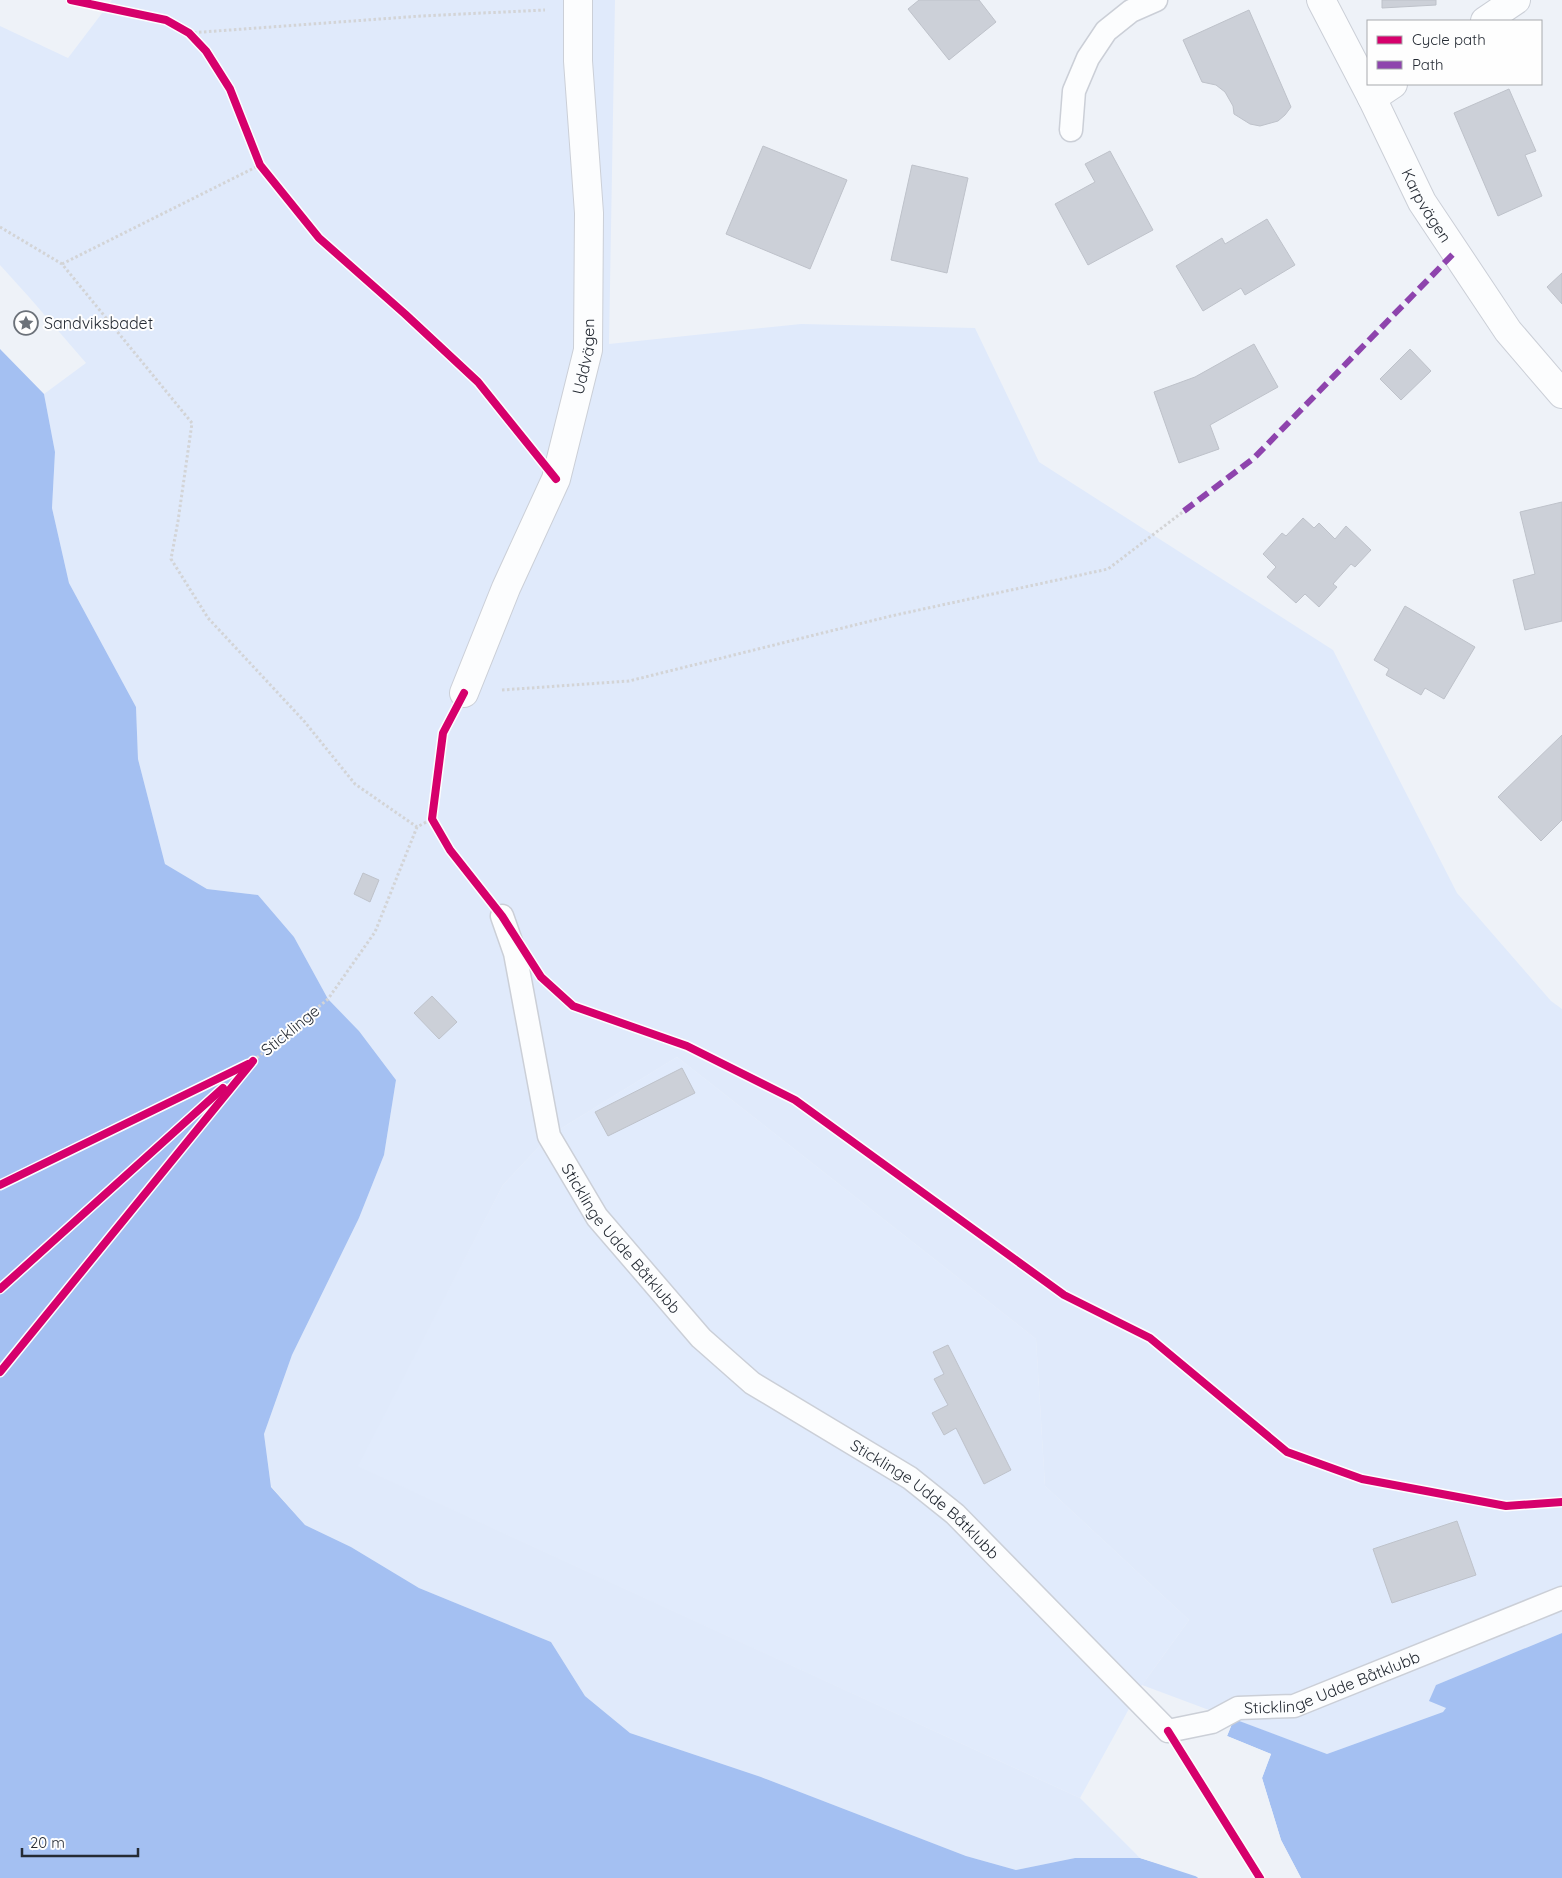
<svg xmlns="http://www.w3.org/2000/svg" width="1562" height="1878" font-family="Quicksand,sans-serif">
  <rect width="100%" height="100%" fill="#eef2f8"/>
  <path fill="#e1ebfc" d="M677,1057L1036,1339L1045,1486L1189,1620L1142,1685L1080,1798L357,1466L503,1185L549,1136Z"/>
  <path fill="#e0eafb" d="M112,0H615L609,344L801,324L975,328L1039,462L1333,650L1457,893L1551,1001L1562,1009V1633L1436,1685L1446,1708L1443,1712L1327,1754L1142,1685L1189,1620L1045,1486L1036,1339L677,1057L549,1136L503,1185L358,1466L1080,1798L1140,1858H1075L1016,1870L966,1856L761,1777L630,1733L585,1696L551,1642L419,1588L351,1547L305,1525L271,1486L264,1434L292,1355L359,1218L384,1155L396,1080L359,1031L328,999L294,937L258,895L207,889L165,864L138,759L136,707L69,583L52,508L55,452L44,394L86,363L29,297L0,265V26L68,58Z"/>
  <g fill="#a4c0f2">
    <path d="M0,349L44,394L55,452L52,508L69,583L136,707L138,759L165,864L207,889L258,895L294,937L328,999L359,1031L396,1080L384,1155L359,1218L292,1355L264,1434L271,1487L305,1525L351,1547L419,1588L551,1642L585,1696L630,1733L761,1777L966,1856L1016,1870L1075,1858H1140L1194,1874L1198,1878H0Z"/>
    <path d="M1562,1633V1878H1301L1281,1840L1262,1778L1271,1754L1227,1736L1234,1719L1327,1754L1443,1712L1446,1708L1429,1701L1436,1685Z"/>
  </g>
  <g fill="#eef2f8">
    <path d="M1232,1719H1234L1227,1736L1271,1754L1262,1778L1281,1840L1301,1878H1298L1278,1841L1260,1778L1267,1755L1225,1738V1735Z"/>
    <path d="M1137,1855L1194,1872L1201,1878L1140,1858Z"/>
  </g>
  <g fill="none" stroke-linecap="round" stroke-linejoin="round">
    <g stroke="#06307c" stroke-width="1" stroke-dasharray="6 5" stroke-linecap="butt">
      <path d="M0,1185L252,1062"/>
      <path d="M0,1289L248,1065"/>
      <path d="M0,1372L253,1061"/>
    </g>
  </g>
  <g fill="#ccd0d8" stroke="#bec2ca">
    <path d="M919,0H979L996,22L949,60L908,9Z"/>
    <path d="M1382,0H1436V5L1382,8Z"/>
    <path d="M1249,10L1291,107L1285,115L1278,121L1260,126L1250,124L1234,114L1233,106L1225,92L1216,85L1202,82L1183,40Z"/>
    <path d="M1509,89L1536,151L1525,155L1542,196L1498,216L1454,113Z"/>
    <path d="M763,146L847,180L810,269L726,234Z"/>
    <path d="M1110,151L1153,230L1088,265L1055,204L1095,182L1085,164Z"/>
    <path d="M912,165L968,178L947,273L891,260Z"/>
    <path d="M1267,219L1295,265L1245,295L1241,288L1203,311L1176,266L1222,238L1225,244Z"/>
    <path d="M1562,273V304L1547,287Z"/>
    <path d="M1254,344L1278,387L1210,425L1219,449L1179,463L1154,392L1195,377Z"/>
    <path d="M1410,349L1431,371L1401,400L1380,379Z"/>
    <path d="M1562,502V621L1525,630L1513,580L1535,574L1520,512Z"/>
    <path d="M1303,518L1314,528L1319,523L1335,539L1346,526L1371,550L1355,567L1351,564L1333,584L1337,587L1319,607L1305,594L1296,603L1267,577L1276,567L1263,554L1282,533L1286,536Z"/>
    <path d="M1405,606L1475,647L1444,699L1425,688L1421,695L1386,675L1389,669L1374,660Z"/>
    <path d="M1562,735V820L1541,841L1498,797Z"/>
    <path d="M363,873L379,880L370,902L354,894Z"/>
    <path d="M432,996L457,1022L439,1039L414,1013Z"/>
    <path d="M682,1068L695,1093L608,1136L595,1112Z"/>
    <path d="M948,1345L1011,1470L984,1484L956,1428L944,1435L932,1413L948,1405L934,1379L944,1374L933,1352Z"/>
    <path d="M1457,1521L1476,1575L1392,1603L1373,1549Z"/>
  </g>
  <g fill="none" stroke-linecap="round" stroke-linejoin="round">
    <g stroke="#cbcfd7" stroke-width="25">
      <g id="lane">
        <path d="M1071,130L1074,91L1088,58L1106,31L1131,11L1156,0"/>
        <path id="s1" d="M502,916L515,953L549,1136L597,1217L701,1338L752,1383L910,1478L955,1514L1168,1731L1212,1722L1238,1708L1294,1706L1562,1598"/>
      </g>
    </g>
    <g stroke="#cbcfd7" stroke-width="30">
      <g id="street">
        <path id="s2" d="M1321,0L1372,98L1422,202L1508,331L1562,394"/>
        <path d="M1485,21L1516,0"/>
        <path d="M1372,98L1393,84"/>
        <path id="s3" d="M464,693L506,588L556,479L588,350L589,213L578,61V0"/>
      </g>
    </g>
    <g stroke="#d3d4d6" stroke-width="3" stroke-dasharray="2.5 2.5" stroke-linecap="butt">
      <path d="M189,33L421,16L545,10"/>
      <path d="M0,227L62,264L192,423L178,521L171,559L208,618L304,721L355,784L417,827"/>
      <path d="M62,264L260,165"/>
      <path d="M502,690L629,681L891,616L1108,569L1184,511"/>
      <path d="M253,1061L328,999L375,932L417,827L432,819"/>
    </g>
    <use href="#lane" stroke="#fcfdfe" stroke-width="22"/>
    <use href="#street" stroke="#fcfdfe" stroke-width="28"/>
    <path stroke="#8e44ad" stroke-width="6" stroke-dasharray="12 6" stroke-linecap="butt" d="M1184,511L1254,458L1455,252"/>
    <g stroke="#fefefe" stroke-width="11">
      <g id="cycleway">
        <path d="M71,0L166,20L189,33L206,51L230,89L260,165L319,238L405,314L478,382L556,479"/>
        <path d="M464,693L443,733L432,819L450,850L502,916L541,977L573,1006L687,1046L795,1100L1064,1295L1150,1338L1287,1452L1362,1479L1506,1506L1562,1502"/>
        <path d="M0,1185L248,1064"/>
        <path d="M0,1289L223,1088"/>
        <path d="M0,1372L253,1061"/>
        <path d="M1168,1731L1260,1878"/>
      </g>
    </g>
    <use href="#cycleway" stroke="#d6006c" stroke-width="8"/>
  </g>
  <defs>
    <g id="sight-ring" transform="scale(1.25)"><circle r="9.5" fill="#fefefe" stroke="#6b7179" stroke-width="1.5"/><path d="M0-6L1.8-2.2L6-1.7L2.9 1.2L3.7 5.4L0 3.3L-3.7 5.4L-2.9 1.2L-6-1.7L-1.8-2.2Z" fill="#6b7179"/></g>
  </defs>
  <g fill-rule="evenodd">
    <use href="#sight-ring" x="26" y="323"/>
  </g>
  <g text-anchor="middle" stroke-width="4" stroke-linejoin="round" paint-order="stroke">
    <g font-size="16" fill="#252b34" stroke="#fefefe">
      <text dy="6" stroke="none"><textPath href="#s2" startOffset="231">Karpvägen</textPath></text>
      <text dy="6" stroke="none"><textPath href="#s3" startOffset="359">Uddvägen</textPath></text>
      <text transform="translate(290 1030) rotate(-39)" y="6">Sticklinge</text>
      <text dy="6" stroke="none"><textPath href="#s1" startOffset="351">Sticklinge Udde Båtklubb</textPath></text>
      <text dy="6" stroke="none"><textPath href="#s1" startOffset="756">Sticklinge Udde Båtklubb</textPath></text>
      <text dy="6" stroke="none"><textPath href="#s1" startOffset="1266">Sticklinge Udde Båtklubb</textPath></text>
    </g>
    <g font-size="16" fill="#252b34" stroke="#fefefe" text-anchor="start">
      <text x="44" y="329">Sandviksbadet</text>
    </g>
  </g>
  <rect x="1367" y="20" width="175" height="65" fill="#fefefe" stroke="#a7aaad"/>
  <rect x="1377" y="36" width="25" height="8" fill="#d6006c" stroke="#a7aaad"/>
  <text x="1412" y="45" font-size="15" fill="#252b34">Cycle path</text>
  <rect x="1377" y="61" width="25" height="8" fill="#8e44ad" stroke="#a7aaad"/>
  <text x="1412" y="70" font-size="15" fill="#252b34">Path</text>
  <path d="M22 1848v8h116v-8" fill="none" stroke="#252b34" stroke-width="2.5"/>
  <text x="30" y="1848" font-size="15" fill="#252b34" stroke="#fefefe" stroke-width="4" paint-order="stroke">20 m</text>
</svg>
